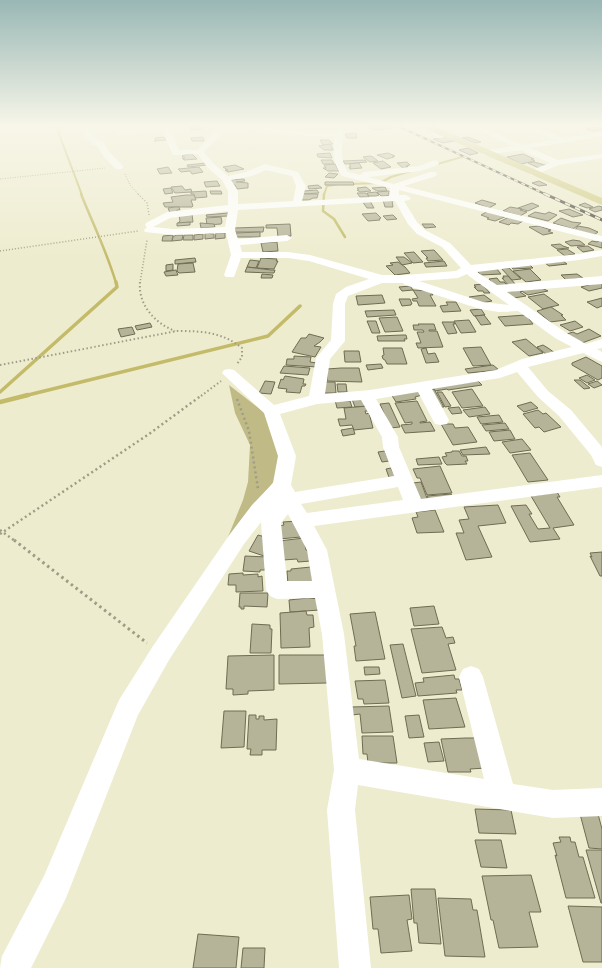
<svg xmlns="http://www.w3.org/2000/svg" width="602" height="968" font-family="'Alegreya Sans',sans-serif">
  <rect width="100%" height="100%" fill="#eeecce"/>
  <path fill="#c0bb86" d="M229,385L269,416L280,445L279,474L219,559L243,500L248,482L250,445L235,413Z"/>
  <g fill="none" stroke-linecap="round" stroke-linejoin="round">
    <g stroke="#c3bb69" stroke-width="2">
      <path d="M56,126L82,195"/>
      <path d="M434,165L462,157"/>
      <path d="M349,184L380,183L391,177L411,171"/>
      <path d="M324,195L327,186L340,184"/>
    </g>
    <g stroke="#c3bb69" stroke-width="2.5">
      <path d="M81,194C93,224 107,252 116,283"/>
      <path d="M324,194L323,211L334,219L345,237"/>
    </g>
    <g stroke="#c3bb69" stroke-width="3.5">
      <path d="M0,392L117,287L116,282"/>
      <path d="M24,396L268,336L300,306"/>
    </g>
    <path stroke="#c3bb69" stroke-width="4.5" d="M0,402L28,395"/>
  </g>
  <g fill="#b6b498" stroke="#6e6c52">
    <path d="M190,126H200L201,129L191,130Z"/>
    <path d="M379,126L380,127L390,126L392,128L374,130L368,127Z"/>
    <path d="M598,127L602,128V130L593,131L586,129Z"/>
    <path d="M356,133L357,138H347L345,134Z"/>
    <path d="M164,137L167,140L154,141L156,140L155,138Z"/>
    <path d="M203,137L204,141H192L191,138Z"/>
    <path d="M445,137L454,141L443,143L433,139Z"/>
    <path d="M468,137L481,142L476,143L462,138Z"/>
    <path d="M320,140H329L333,144L323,145Z"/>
    <path d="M330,144L334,150H324L319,146Z"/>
    <path d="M468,148L478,153L470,155L459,150Z"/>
    <path d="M330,153L332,158L318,157L317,154Z"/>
    <path d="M388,153L395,156H392L394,157L387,159L377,155Z"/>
    <path d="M192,154L197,159L184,160L182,158H185L182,156L184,155Z"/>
    <path d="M523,154L534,159H531L535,161L521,164L507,157Z"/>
    <path d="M370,156L373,157L378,161L370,162L363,157Z"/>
    <path d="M321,160H332L334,164H323Z"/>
    <path d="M365,160L367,162L345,164L343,161Z"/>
    <path d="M383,161L391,167L381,169L373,163Z"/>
    <path d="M407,162L410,165L406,166L408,167L403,168L397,163Z"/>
    <path d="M533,162L538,163L548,166L539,168L528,163Z"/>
    <path d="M206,163L207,165L188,167L187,165Z"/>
    <path d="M359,163L362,168L350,169L349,167H351L349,164Z"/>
    <path d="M335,164L339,171H328L323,168H326L324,165Z"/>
    <path d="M235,165L244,169L228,172L225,170H228L223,167Z"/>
    <path d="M168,167L172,173L160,174L157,169Z"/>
    <path d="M199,167L203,172L192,174L190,171L181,172L178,169Z"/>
    <path d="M329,173L338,174L334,178L325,177Z"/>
    <path d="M244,179L245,181L236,182L248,183V188H246L237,189L235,185H232L230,180Z"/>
    <path d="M217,181L220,186L206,187L204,182Z"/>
    <path d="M539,181L547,185L539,186L532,183Z"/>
    <path d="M325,182H353L354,185H325Z"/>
    <path d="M318,185L322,188L309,189L308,186Z"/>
    <path d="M182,186L185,190L191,189L192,192L175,193L171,187Z"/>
    <path d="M366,187L371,191L360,192L357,190H359L357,188Z"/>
    <path d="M385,187L387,191H377L372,188Z"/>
    <path d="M171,188L173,193L165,194L163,189Z"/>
    <path d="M317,190L319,193L304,194L303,192H304V191Z"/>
    <path d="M206,191L207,197L195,198L194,194H191V192Z"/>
    <path d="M210,191H221L222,194H211Z"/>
    <path d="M389,191L391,193H388L390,195L385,196H381L377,192Z"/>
    <path d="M376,192L379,195L376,196H369L367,193Z"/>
    <path d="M357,193H366L369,197H360Z"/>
    <path d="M302,194H318L317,198H313L309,200H301Z"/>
    <path d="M186,195H194L196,200H191L193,206L192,207H165L163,203L173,202L171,197Z"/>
    <path d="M383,200H392L393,207H385Z"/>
    <path d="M482,200L496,204L489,208L475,203Z"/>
    <path d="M362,201H370L374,208H367Z"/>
    <path d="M532,203L539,206L528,211L518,208Z"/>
    <path d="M585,203L593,207L587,208L579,205Z"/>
    <path d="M599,206L602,207V210L595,212L589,209Z"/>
    <path d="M175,207H179L180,210H177V212L170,213L168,208Z"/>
    <path d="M510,207L522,209L520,210L527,212L520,216L503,211Z"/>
    <path d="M569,209L583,215L573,217L559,211Z"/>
    <path d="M488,211L507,216L495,221L487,219L489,218L481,215Z"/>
    <path d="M535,212L545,214L549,212L557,215L548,221L528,216Z"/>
    <path d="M228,213V216L207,217L206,215Z"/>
    <path d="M376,213L381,218L379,219L380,220L368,221L362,214Z"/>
    <path d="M192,214L193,222L178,223L180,221L179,215Z"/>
    <path d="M393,215L397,219L387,220L383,216Z"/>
    <path d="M221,217L222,222L221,224L207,225L206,218Z"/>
    <path d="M509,217L523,221L518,224L511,223L509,225L499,222Z"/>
    <path d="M561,218L572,222L581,223L573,229L553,223Z"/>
    <path d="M190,222V225L177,226V223Z"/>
    <path d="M200,223L214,224L215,227L201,228Z"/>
    <path d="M290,224L291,236L278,237L277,228H266V225Z"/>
    <path d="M422,224H433L436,227L425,228Z"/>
    <path d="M539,226L551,230L548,231L553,233L543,235L529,227Z"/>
    <path d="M578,226L589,228L598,232L594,235L575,230Z"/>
    <path d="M264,227L263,232H234V228Z"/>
    <path d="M260,232V237H237L236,235V233Z"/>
    <path d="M205,233L214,234V238L205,239Z"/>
    <path d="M216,233H225V238L215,239Z"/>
    <path d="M203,234V239L194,240V235Z"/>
    <path d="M173,235L172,241H162L163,236Z"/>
    <path d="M176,235H183L182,240L172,241L173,237Z"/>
    <path d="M184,235H193V240H183Z"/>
    <path d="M573,240L580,241L585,245L571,246L565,242Z"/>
    <path d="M600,240L602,241V248L588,244L592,241L597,242Z"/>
    <path d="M277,242L278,251L263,252L261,243Z"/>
    <path d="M560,244L563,246L569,248L557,249L551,245Z"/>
    <path d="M588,246L594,250L583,252L577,247Z"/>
    <path d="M567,249L575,254L565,256L557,250Z"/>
    <path d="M434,250L443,260L428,261L426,258H428L421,251Z"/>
    <path d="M414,252L423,262L413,263L404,253Z"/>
    <path d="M396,257H404L412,263L402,265Z"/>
    <path d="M195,258L196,262L175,264V260Z"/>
    <path d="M261,258L277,259L276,261H278L274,269L257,268Z"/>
    <path d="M250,260L259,261L256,268L247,267Z"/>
    <path d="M444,261L447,266L426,267L424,263Z"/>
    <path d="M563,261L567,264L549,266L545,263Z"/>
    <path d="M398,262L405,267L410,273L395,275L386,266L393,265L390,263Z"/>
    <path d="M193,263L195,272L179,273L177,271L178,264Z"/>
    <path d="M173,264V270L166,271V265Z"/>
    <path d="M529,264L533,268L513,269L510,266Z"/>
    <path d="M247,267L271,270H275L274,273H270L245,272Z"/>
    <path d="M496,268L501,274L481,275L477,271Z"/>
    <path d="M501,268H509L521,279L512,280Z"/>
    <path d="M530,269L541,280L526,282L513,271Z"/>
    <path d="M176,270L178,275L166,276L164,272Z"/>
    <path d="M262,274L273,275L272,278H261Z"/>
    <path d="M577,274L583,278L566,280L561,275Z"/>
    <path d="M503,276H508L517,286H509L502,278H504Z"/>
    <path d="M497,278L500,282H504L508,286H494L489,279Z"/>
    <path d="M600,282L602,283V288L589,291L581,287Z"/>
    <path d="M482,284L490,293H484L483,291H478L474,287H476L474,285Z"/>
    <path d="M410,286L413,290L402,291L399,287Z"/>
    <path d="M542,288L548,291L528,295L520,290Z"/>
    <path d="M413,290L430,291L433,295H430L436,306H419L417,301H413L412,299L418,298Z"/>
    <path d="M519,290L522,291L520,292L526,296L514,298L505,292Z"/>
    <path d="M544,294L559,305L543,309L528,297Z"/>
    <path d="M382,295L385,303L358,305L356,296Z"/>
    <path d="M484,295L492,301L476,304L469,297Z"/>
    <path d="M602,298V306L597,308L587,302Z"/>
    <path d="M399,299H410L412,304H411V305L402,306Z"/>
    <path d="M446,302H456L461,311L443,312L440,306L448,305Z"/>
    <path d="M551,307L563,315H561L566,320L550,322L537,311Z"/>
    <path d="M481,309L485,315L474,316L470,310Z"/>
    <path d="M394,310L396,315L367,317L365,311Z"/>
    <path d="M484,315L491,324L481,325L475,316Z"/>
    <path d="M526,315L533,324L505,326L498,317Z"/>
    <path d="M397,317L403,331L385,332L379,318Z"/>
    <path d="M469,320L476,332L461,333L454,321Z"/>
    <path d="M367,321H376L380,333H372Z"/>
    <path d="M575,321L583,327L570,331L560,325Z"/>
    <path d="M442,322H454L455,324H453L457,333L448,334Z"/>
    <path d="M150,323L152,327L137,330L135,326Z"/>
    <path d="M418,324H434L436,330H429V331H437L443,347L418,348L416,343H421L417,332H424L423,330H414L413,325H419Z"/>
    <path d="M132,327L135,334L121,337L118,329Z"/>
    <path d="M589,329L601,336L582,343L567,334L573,332L577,334Z"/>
    <path d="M309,334L324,338L320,342L314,346L321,347L315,357L292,352L301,338H306Z"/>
    <path d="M403,335H406L407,339H404L405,341H378L377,336Z"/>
    <path d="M526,339L543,353L529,356L512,342Z"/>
    <path d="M543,345L548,348L555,353L547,355L537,347Z"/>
    <path d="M481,347L491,365L473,366L463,348Z"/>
    <path d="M383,348H402L407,364H387L385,360L383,359L382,356L384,355Z"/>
    <path d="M426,348L428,354L435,353L439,362L426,363L421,349Z"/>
    <path d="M344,351H359L361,362H345Z"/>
    <path d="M294,356L311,357L310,362L317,363V367L286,365L287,359H294Z"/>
    <path d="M586,357L602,366V378L598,380L572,365V363Z"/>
    <path d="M381,364L383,368L368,370L366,365Z"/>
    <path d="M493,365L499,370L468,373L465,369Z"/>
    <path d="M284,366L310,368L308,375L280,373Z"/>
    <path d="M341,368H359L362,382L327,381V369Z"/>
    <path d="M587,375L595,380L587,383L579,378Z"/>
    <path d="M285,376L304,379L303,384H306L305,386H302L300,393L286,392L287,389L278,388L281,379L283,380Z"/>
    <path d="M574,380H580L590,388L584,389Z"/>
    <path d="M265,381L275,382L271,394L259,393Z"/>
    <path d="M478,381L482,385L448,390L447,389L435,391L433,387Z"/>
    <path d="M597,381L602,385L594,388L588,384Z"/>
    <path d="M325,382H335L336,393H324Z"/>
    <path d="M337,384H346L347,392H338Z"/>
    <path d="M434,389L444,407H438L427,390Z"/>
    <path d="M472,389L483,406L462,408L452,392Z"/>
    <path d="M419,390L422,395L415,397L416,399L396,402L391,394Z"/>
    <path d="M437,392H442L451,406L445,407Z"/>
    <path d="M352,399H366L369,406L355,407Z"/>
    <path d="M335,400L350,401L352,407L337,408Z"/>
    <path d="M417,401L427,421L420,422V423L430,422L435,431L405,433L401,425L412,424V422L405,423L395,403Z"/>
    <path d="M531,402L538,408L524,412L517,406Z"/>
    <path d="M389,403L400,427L390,428L380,404Z"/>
    <path d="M368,406L370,411H365L366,414L369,413L373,428L354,430L352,425L340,426L338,419H346L344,408Z"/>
    <path d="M459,407L462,413L452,414L448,408Z"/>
    <path d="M485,407L490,414L469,417L463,410Z"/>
    <path d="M538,410L543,414L546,413L561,427L544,432L539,427L535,428L523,414Z"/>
    <path d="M499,415L503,422L481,424L477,417Z"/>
    <path d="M505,423L509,429L486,431L482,425Z"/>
    <path d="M441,424H453L455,428L468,427L477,442L453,445Z"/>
    <path d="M353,428L355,434L343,436L341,430Z"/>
    <path d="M510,430L515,439L494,441L489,432Z"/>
    <path d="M522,439L531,450L510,453L502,442Z"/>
    <path d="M486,447L490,454L463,455L460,450Z"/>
    <path d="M385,451L389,461L382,462L378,452Z"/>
    <path d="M452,451H459L462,456H466L468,461H465L467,464L447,465L445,463L442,457L447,456L445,453L452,452Z"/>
    <path d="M530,453L548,480L528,482L512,455Z"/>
    <path d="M439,457L442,464L418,465L416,459Z"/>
    <path d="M440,466L452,493L427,495L420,478H417L413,469Z"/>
    <path d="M391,468L396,479L390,480L386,469Z"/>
    <path d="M421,482L428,501H418L413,483Z"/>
    <path d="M557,492L560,497H557L574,525L553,528L560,539L530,542L511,506L526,505L532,514H529L538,529L550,528L531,496Z"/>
    <path d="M451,494L453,497L429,500L427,496Z"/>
    <path d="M498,505L506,523L478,526L492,557L466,560L456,533H464L459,520L469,519L464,507Z"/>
    <path d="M435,510L444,532L417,533L412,518L418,517L416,512Z"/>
    <path d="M297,521L301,537L279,539V526L284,525L283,522Z"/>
    <path d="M258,535L265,537L264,556L249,551Z"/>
    <path d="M304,538L306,550H308L311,561L298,562L297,559L283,560L279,541Z"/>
    <path d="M602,552V576H600L590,556L592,557L590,553Z"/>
    <path d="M245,556L267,557L265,570H260V572L243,571Z"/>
    <path d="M311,567L313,583L288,585L287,571H291V569Z"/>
    <path d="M243,573V575L258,574V577L262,576L263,591L236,592V585H228L229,574Z"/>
    <path d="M240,593H268L267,607L244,606V609H241V607H239Z"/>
    <path d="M308,598L319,599L320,610L290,612L289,600Z"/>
    <path d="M434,606L439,624L414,626L410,608Z"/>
    <path d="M306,611L307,615H313L314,627L309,628L310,647L281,648L280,613Z"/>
    <path d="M375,612L385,659L356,661L354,646H356L350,614Z"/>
    <path d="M252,624L270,625V629H272L271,653H250Z"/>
    <path d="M442,627L446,638L453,637L455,643L448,644L456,670L422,673L411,629Z"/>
    <path d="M403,644L416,696L402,698L390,645Z"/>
    <path d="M274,655V690L248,691V694L233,695V689H226L228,656Z"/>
    <path d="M279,655H326L327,683L279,684Z"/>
    <path d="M364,667H379L380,674L365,675Z"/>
    <path d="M454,675L455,679H459L462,690H456L457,693L418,696L415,683L424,682L423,678Z"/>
    <path d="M385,680L389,703L364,704L363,699H358L355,681Z"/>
    <path d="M456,698L465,727L429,729L423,700Z"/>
    <path d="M389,706L393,732L362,733L360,714L352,715L351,707Z"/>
    <path d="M224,711H246L244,747L221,748Z"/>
    <path d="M249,715H256V719H259V716H264V720L277,719L276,750H262V755H250L251,749H247Z"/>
    <path d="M419,715L424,737L409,738L405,716Z"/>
    <path d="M362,736H393L397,763H368L367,754H363Z"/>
    <path d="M466,738H478L486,768L470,769L471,772H448L441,739Z"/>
    <path d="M439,742L444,761L428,762L424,743Z"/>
    <path d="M475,809L511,810L516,834L479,833Z"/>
    <path d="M580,814H598L602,829V849L589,848Z"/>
    <path d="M559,837H570L571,842H575L579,857H583L595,898H566L555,855L557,856L553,843L561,842Z"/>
    <path d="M475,840H501L507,868L481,867Z"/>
    <path d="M586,850H602V903H601Z"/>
    <path d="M531,875L541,912H529L538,947L499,948L493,920H491L482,876Z"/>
    <path d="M411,889H435L441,944L419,943L417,923H414Z"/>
    <path d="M409,895L412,919L407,920L412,951L381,953L378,929H373L370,897Z"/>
    <path d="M438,898L471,899L473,910H477L485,957L445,956Z"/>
    <path d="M568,906L602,907V962H583Z"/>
    <path d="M198,934L239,937L236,968H193Z"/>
    <path d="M243,948H265L264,968H241Z"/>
  </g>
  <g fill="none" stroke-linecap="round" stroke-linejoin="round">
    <g stroke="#9e9c86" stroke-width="1" stroke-dasharray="1 1.5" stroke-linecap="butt">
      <path d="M125,174L130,185L139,195"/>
      <path d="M0,179L105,168"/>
    </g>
    <g stroke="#9e9c86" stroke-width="1.5" stroke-dasharray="1 2" stroke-linecap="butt">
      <path d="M138,194L147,203L149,215"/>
      <path d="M0,251L138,231"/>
      <path d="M140,283L147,240"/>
    </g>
    <g stroke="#9e9c86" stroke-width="2" stroke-dasharray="1.5 2.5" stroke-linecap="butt">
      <path d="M140,282C138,304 154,323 175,331"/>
      <path d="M0,365L177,331C202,331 222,332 242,348V357L237,364"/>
      <path d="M201,396L221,381"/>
    </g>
    <g stroke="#9e9c86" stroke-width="2.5" stroke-dasharray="2 3" stroke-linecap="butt">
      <path d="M237,399L249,431L258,489"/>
      <path d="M0,530L15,541"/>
      <path d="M0,534L149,434L202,395"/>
    </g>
    <path stroke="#9e9c86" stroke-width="3" stroke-dasharray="2.5 3.5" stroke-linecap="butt" d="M14,540L147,643"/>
    <g fill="#fff" fill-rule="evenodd">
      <path d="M78,126H86L97,139L103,142L110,153L122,165L123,167L122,169H116L104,157L97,146L91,143Z"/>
      <path d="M117,126H125L126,130L168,126L179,150H198L215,131L217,126H225L221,134L204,152L213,163L228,176L246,172L265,164L298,172L306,186L302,201L389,196L390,188L342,176C333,163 332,151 335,136H309L268,132H265L263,126L309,132H337L338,126H346C342,142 338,158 348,172L360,175L364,172L419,166L435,160L438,161L439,163L438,165L420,171L368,177L394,184L430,172H436L437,174L436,176L404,186L602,236V242L399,190V195H406L411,198L409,200L404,201L417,222L425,230L450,243L471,265L579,254L602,250V256L579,260L477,272L497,285L602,276V284L507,292L565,332L586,344L602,339V348L597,349L602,352V362L583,353L528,367L548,391L571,410L602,447V467L596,465L591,455L559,416L538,397L517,372L500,378L432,389L449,420L447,424L441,425L435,424L418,392L376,399L398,437L399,447L421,499L602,475V487L314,526L327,550L344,634L359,759L484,779L459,677L463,669L471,666L479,669L483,677L513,784L553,790L602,788V816L553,818L358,785L355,810L371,968H339L327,810L334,770L322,634L315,598L277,599L270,596L266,590L261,522L272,508L244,544L169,660L138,715L66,898L31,968H0L2,956L44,876L119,700L153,646L230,534L252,505L273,483L278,456L264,413L222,373L224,370L229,369L234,370L274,405L309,396L316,358L331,340L333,304L336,294L346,287L369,279L309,261L288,258H241L234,277H226L224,275L231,255L226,233L173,235L145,232L144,230L147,227L145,225L146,223L167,212L228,205V191L222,180L207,167L198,154L173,155L162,130L123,134L119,132ZM266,170L292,176L296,186L293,201L238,204V191L231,180L252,176ZM395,201L408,224L417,234L442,247L461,268L456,271L406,275H382L310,255L288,252H242L240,245L287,241L292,238L287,235L238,239L235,230L238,210ZM228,211L225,227L173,229L153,227L170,218ZM467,274L469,276L509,305L483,302L419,281L458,278ZM382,283H403L405,285L480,309L499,312L518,311L555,338L572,347L522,359L496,370L370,390L325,394L330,359L345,341V304L348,296ZM361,400L382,437L383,447L394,476L295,492L291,485L296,456L280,414L317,404ZM398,487L403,500L307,513L301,504ZM288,514L307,550L312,581H287L281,523Z"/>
      <path d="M470,126H480L522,145L554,140L521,126H531L564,138L602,132V136L530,148L558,160L602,154V158L559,165L532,176L528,173L529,171L550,163L521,150L483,155V151L513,146Z"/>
      <path d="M442,131L446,133L443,138H437L431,134L432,132Z"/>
    </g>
    <path fill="#d1cb83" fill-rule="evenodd" d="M422,126H433L602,198V205L423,128Z"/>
    <g stroke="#4a493b" stroke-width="2">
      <path id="rail-far1" d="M398,126L547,195"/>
    </g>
    <g stroke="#4a493b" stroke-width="3">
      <path id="rail" d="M545,194L602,220"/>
    </g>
    <use href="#rail-far1" stroke="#eeecce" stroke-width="1.5" stroke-dasharray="4" stroke-linecap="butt"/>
    <use href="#rail" stroke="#eeecce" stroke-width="2" stroke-dasharray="5.5" stroke-linecap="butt"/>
  </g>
  <linearGradient id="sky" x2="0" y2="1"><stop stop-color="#99b7b5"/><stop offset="0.48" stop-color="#f7f6e9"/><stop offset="1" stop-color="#f7f6e9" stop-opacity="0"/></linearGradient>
  <rect width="602" height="261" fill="url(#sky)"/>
</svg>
